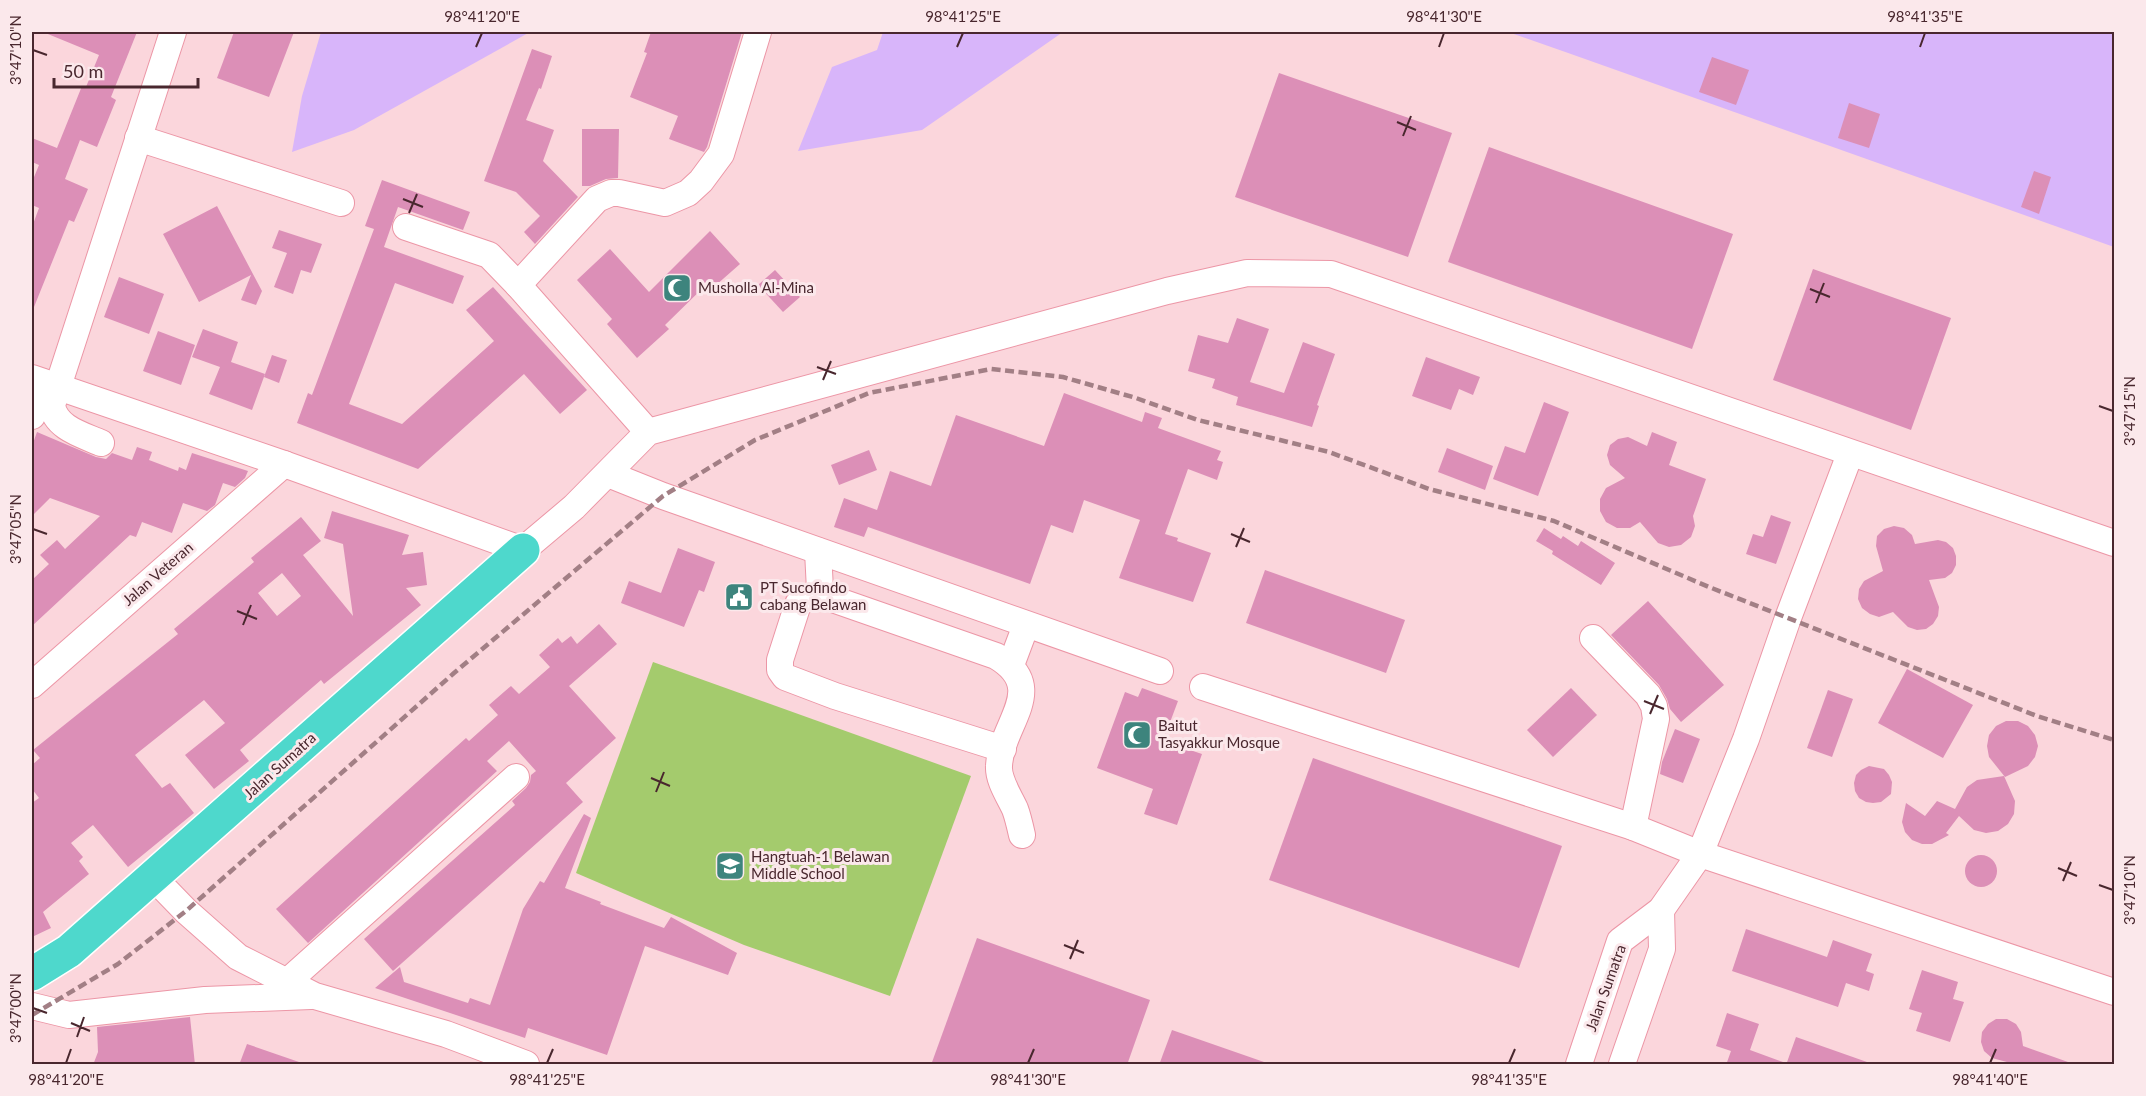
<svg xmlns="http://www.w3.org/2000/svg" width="2146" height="1096" font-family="Lato,sans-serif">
  <rect width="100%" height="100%" fill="#fbd6dc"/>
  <path fill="#a4cb6d" d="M653,662L971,776L890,996L744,945L576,873Z"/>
  <g fill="#d8b5fa">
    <path d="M321,32H530L354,130L292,152L302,96Z"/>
    <path d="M883,32H1063L922,130L798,151L832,67L877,50Z"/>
    <path d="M1508,32H2114V247L1571,54Z"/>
  </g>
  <g fill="#dc8fb7" fill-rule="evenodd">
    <path d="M43,32H137L111,97L116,100L97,147L80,140L65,179L88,189L74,222L69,220L32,312V227L39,208L32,205V182L39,165L32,162V138L57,148L82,86L86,87L99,55Z"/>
    <path d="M234,32H294L269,97L217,78Z"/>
    <path d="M651,32H742L707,147L704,152L669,139L678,116L630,97L647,53L644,52Z"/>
    <path d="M532,49L552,56L541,89L539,88L526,120L554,130L543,161L578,197L535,244L524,232L540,216L516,192L484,181Z"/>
    <path d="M1712,57L1749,70L1736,105L1699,92Z"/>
    <path d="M1279,73L1452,133L1408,257L1235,197Z"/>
    <path d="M1849,103L1880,114L1869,148L1838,138Z"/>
    <path d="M582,129H619L618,178L606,179L590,186H582Z"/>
    <path d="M1489,147L1733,234L1692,349L1448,262Z"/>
    <path d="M2034,171L2051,177L2039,214L2021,207Z"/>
    <path d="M382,180L470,212L463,230L398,207L384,247L464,276L453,304L395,283L349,404L402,424L494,341L466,310L493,287L587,390L560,414L524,374L418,469L297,423L308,393L312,395L374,229L365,226Z"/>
    <path d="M217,206L262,291L256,305L241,300L251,275L199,302L163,234Z"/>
    <path d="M279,230L322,244L311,273L301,270L293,294L274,287L287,253L272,248Z"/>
    <path d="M710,231L740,264L715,286L710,281L665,325L669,329L637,358L607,324L612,319L577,280L610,249L649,292Z"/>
    <path d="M1813,269L1951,318L1911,430L1773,380Z"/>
    <path d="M775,270L800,297L783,312L758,285Z"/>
    <path d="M119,277L164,294L149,334L104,317Z"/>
    <path d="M1237,318L1269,329L1250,382L1284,393L1303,342L1335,354L1317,405L1319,406L1312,427L1236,405L1238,397L1212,388L1215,379L1188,371L1198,335L1228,343Z"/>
    <path d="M203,329L238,342L231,362L265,374L252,410L209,394L220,367L192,357Z"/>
    <path d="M158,331L195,345L181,385L143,371Z"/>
    <path d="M272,355L287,360L279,383L264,377Z"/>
    <path d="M1426,357L1480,377L1473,395L1459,389L1451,410L1412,396Z"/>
    <path d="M1064,393L1142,422L1145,412L1162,418L1158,428L1221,451L1217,460L1223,462L1217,480L1188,469L1165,534L1178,538L1177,541L1211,553L1193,602L1119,578L1140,520L1084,500L1073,533L1051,525L1030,584L868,527L864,537L834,527L844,498L877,510L890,471L931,486L956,415L1044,446Z"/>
    <path d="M1544,402L1569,412L1538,496L1493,479L1505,446L1525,453Z"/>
    <path d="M37,432L96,457L106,459L112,453L132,460L137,447L152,452L149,460L178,471L179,467L186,470L192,453L248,471L245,478L235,487L223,483L215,505L207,511L183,503L172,533L142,522L136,537L130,535L32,626V580L49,564L40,555L57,540L65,549L100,516L50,498L32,516V446Z"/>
    <path d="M1652,432L1677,442L1669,465L1706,479L1693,516L1695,526L1691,537L1681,545L1669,547L1658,543L1640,522L1630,528H1617L1606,522L1600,511V499L1606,488L1625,478L1610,465L1607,455L1610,445L1618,439L1628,437L1647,446Z"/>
    <path d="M1447,448L1493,466L1485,490L1438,472Z"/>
    <path d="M869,450L877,470L839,485L831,465Z"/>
    <path d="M332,511L409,535L402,555L423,552L427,585L406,588L421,605L324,684L321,680L240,750L249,761L214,789L185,755L225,723L204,700L135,755L162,788L170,783L194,813L128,867L93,825L71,843L83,857L79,861L89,874L43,912L51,928L32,937V803L39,798L32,789V765L40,758L33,750L178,634L174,629L254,562L251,558L301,517L321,541L303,555L353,616L343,544L324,538ZM282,573L301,596L277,616L258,593Z"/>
    <path d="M1771,515L1791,522L1776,564L1746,554L1753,534L1763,537Z"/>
    <path d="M1894,526L1904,528L1912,535L1915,544L1938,540L1946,542L1953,548L1956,556V565L1952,573L1945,578L1929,580L1939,607L1938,616L1933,624L1926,629L1917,630L1908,627L1893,612L1879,617L1870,614L1862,608L1858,599L1859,589L1864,581L1883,571L1876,546L1877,536L1884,529Z"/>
    <path d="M1544,528L1561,539L1563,536L1578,546L1581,541L1615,563L1601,585L1552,554L1553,551L1536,541Z"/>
    <path d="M678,548L715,562L704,592L699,590L684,627L621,603L629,581L661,593Z"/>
    <path d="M1265,570L1405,620L1386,673L1246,623Z"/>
    <path d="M1648,601L1724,685L1681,722L1670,709L1667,699L1659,685L1611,635Z"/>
    <path d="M599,624L617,644L569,686L616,738L566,783L583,802L393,971L364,939L515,805L512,801L526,788L530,782L531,775L536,771L509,741L487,761L497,771L308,943L276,909L466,738L469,741L498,715L489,705L511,686L519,694L550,667L539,655L558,638L562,643L571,636L577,644Z"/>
    <path d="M1907,669L1973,705L1943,758L1878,723Z"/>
    <path d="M1142,688L1178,701L1163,741L1202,754L1177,825L1144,814L1153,789L1097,768L1125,692L1138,697Z"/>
    <path d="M1571,688L1597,715L1553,757L1527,730Z"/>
    <path d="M1828,690L1853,699L1832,757L1807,748Z"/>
    <path d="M2006,721H2018L2028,726L2035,735L2038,746L2035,757L2028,766L2005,777L1989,757L1987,746L1989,735L1996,726Z"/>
    <path d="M1675,729L1700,739L1683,783L1660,774L1662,762Z"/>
    <path d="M1313,758L1562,846L1519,968L1269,880Z"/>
    <path d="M1869,766L1884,769L1889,775L1892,782L1891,794L1881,802L1873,803L1866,802L1859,798L1855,791L1854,783L1856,775L1861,770Z"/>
    <path d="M2004,776L2015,801L2014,814L2008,824L1998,831L1986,833L1974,830L1959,816L1946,833L1949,835L1932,844H1922L1912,840L1905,832L1902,822L1906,803L1925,816L1937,801L1955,809L1967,787L1977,780Z"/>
    <path d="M584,814L591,818L565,888L601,902L600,904L664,928L671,917L737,953L728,975L645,946L607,1055L528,1028L525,1038L375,988L400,967L404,982L468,1003L470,998L490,1005L523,909L540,881L544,883Z"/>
    <circle cx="1981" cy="871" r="16"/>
    <path d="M1746,929L1827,957L1833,940L1872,954L1866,971L1874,974L1869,991L1846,983L1838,1007L1732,971Z"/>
    <path d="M977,938L1150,1000L1127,1065H931Z"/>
    <path d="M1922,970L1958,982L1953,999L1964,1002L1950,1042L1916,1031L1922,1013L1909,1009Z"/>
    <path d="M1727,1013L1759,1024L1750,1050L1783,1062V1065H1726L1731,1051L1716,1046Z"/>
    <path d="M190,1017L195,1065H93L98,1052L97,1027Z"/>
    <path d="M1996,1019H2007L2016,1024L2021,1032L2023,1046L2068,1062V1065H2018L1992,1058L1984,1051L1981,1042L1982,1032L1988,1024Z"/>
    <path d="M1172,1030L1264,1062L1263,1065H1159Z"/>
    <path d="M1796,1037L1867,1062V1065H1786Z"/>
    <path d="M247,1044L299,1062V1065H239Z"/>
  </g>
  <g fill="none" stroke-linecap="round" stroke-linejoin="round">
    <g stroke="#ec96a6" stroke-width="28">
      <g id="minor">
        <path d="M138,138L341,203"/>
        <path d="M406,227L489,255L518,285L648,432"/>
        <path d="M518,285L597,199L611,193H619L665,203L688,193L701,181L721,154L758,32"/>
        <path d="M32,378L284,464L523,550L574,507L648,432L1167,291L1247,273L1331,274L2114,543"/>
        <path d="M32,416L42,382"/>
        <path d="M101,443C83,435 55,428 52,405L173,32"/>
        <path d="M608,474L663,496L1160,671"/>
        <path d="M818,551L820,590L824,596L996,656C1050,688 1001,723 999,766C998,780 1009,796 1015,809C1018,817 1020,826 1022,835"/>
        <path d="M824,596H811L798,604L780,660V670L785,677L835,696L1003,749"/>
        <path d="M1593,638L1648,695L1654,706L1656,719L1633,827"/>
        <path d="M1011,665L1026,625"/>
        <path d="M32,685L284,464"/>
        <path d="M1203,687L1633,827L1700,854L2114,992"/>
        <path d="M154,878L186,911L238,957L315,996L446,1034L526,1064"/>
        <path d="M287,982L516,777"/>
        <path d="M32,1006L69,1015L205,1000L311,996"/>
        <path d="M1579,1064L1620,941L1661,910L1700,854L1746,739L1788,618L1850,454"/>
        <path d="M1622,1064L1662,949L1661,910"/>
      </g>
    </g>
    <g stroke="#fff" stroke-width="36">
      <path id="highway" d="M32,974L69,951L523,550"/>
    </g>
    <use href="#minor" stroke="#fff" stroke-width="26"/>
    <use href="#highway" stroke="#4ed8cc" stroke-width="33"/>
    <path stroke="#a27f85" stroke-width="4.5" stroke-dasharray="9 4.5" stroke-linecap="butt" d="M32,1015L118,964L186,911L454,673L663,496L755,440L869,393L991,369L1063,377L1136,398L1198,420L1329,452L1429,489L1554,521L1709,587L2037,716L2114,740"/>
  </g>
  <path fill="none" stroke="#49272e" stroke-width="2" d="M476,47L482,33M957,47L963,33M1439,47L1444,33M1920,47L1925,33M33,50L47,55M1397,122L1416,130M1403,136L1411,116M403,199L423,207M409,213L417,194M1810,289L1830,297M1816,303L1824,283M817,367L836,374M823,380L831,361M2099,406L2113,411M33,529L47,534M1231,534L1250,542M1236,547L1244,528M237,611L257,619M243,625L251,605M1644,701L1664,709M1650,714L1658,695M651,778L670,786M656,792L664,772M2058,868L2077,876M2063,881L2071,862M2099,885L2113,890M1064,945L1084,953M1070,959L1078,940M33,1008L47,1013M71,1023L90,1031M77,1037L84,1017M66,1063L71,1049M547,1063L553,1049M1028,1063L1034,1049M1509,1063L1515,1049M1990,1063L1996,1049"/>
  <defs>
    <g id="mosque-square" transform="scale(1.5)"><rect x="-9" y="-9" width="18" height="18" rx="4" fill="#3d847d" stroke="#fbe8eb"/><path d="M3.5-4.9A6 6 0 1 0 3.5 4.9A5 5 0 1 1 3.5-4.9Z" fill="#fff"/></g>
    <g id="civic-square" transform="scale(1.5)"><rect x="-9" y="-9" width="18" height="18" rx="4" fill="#3d847d" stroke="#fbe8eb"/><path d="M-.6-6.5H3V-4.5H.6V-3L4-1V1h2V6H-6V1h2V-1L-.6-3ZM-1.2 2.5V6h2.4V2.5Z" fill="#fff"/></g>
    <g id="school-square" transform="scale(1.5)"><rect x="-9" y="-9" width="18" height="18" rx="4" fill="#3d847d" stroke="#fbe8eb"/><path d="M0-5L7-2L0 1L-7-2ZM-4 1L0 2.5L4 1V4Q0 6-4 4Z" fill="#fff"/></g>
  </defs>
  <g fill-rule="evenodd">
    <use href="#mosque-square" x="677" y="288"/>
    <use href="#civic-square" x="739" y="597"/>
    <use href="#mosque-square" x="1137" y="735"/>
    <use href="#school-square" x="730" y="866"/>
  </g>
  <g text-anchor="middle" stroke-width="6" stroke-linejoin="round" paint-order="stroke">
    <g font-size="15" fill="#49272e" stroke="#fbe8eb" text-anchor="start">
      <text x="698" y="293">Musholla Al-Mina</text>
      <text x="760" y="593">PT Sucofindo<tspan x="760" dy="17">cabang Belawan</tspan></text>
      <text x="1158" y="731">Baitut<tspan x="1158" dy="17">Tasyakkur Mosque</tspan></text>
      <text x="751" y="862">Hangtuah-1 Belawan<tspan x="751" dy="17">Middle School</tspan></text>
    </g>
    <g font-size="15" fill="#49272e" stroke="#fbe8eb">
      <text transform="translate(158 574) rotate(-41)" y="5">Jalan Veteran</text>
      <text transform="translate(280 766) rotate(-42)" y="5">Jalan Sumatra</text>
      <text transform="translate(1606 988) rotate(-70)" y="5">Jalan Sumatra</text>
    </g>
  </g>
  <rect width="2146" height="1096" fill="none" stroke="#fbe8eb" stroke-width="66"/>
  <path d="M54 78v9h144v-9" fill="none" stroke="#49272e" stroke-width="3"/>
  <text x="63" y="78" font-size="18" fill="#49272e" stroke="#fbe8eb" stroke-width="4.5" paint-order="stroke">50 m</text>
  <rect x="33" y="33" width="2080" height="1030" fill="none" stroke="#49272e" stroke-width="2"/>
  <g font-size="15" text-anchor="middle" fill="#49272e">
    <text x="482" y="22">98°41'20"E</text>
    <text x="963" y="22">98°41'25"E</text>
    <text x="1444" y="22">98°41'30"E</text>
    <text x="1925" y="22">98°41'35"E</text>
    <text transform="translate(16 50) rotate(-90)" y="5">3°47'10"N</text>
    <text transform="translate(2130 411) rotate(-90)" y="5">3°47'15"N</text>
    <text transform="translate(16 529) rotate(-90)" y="5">3°47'05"N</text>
    <text transform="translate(2130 890) rotate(-90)" y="5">3°47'10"N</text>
    <text transform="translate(16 1008) rotate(-90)" y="5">3°47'00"N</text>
    <text x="66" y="1085">98°41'20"E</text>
    <text x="547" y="1085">98°41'25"E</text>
    <text x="1028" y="1085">98°41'30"E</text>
    <text x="1509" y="1085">98°41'35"E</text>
    <text x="1990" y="1085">98°41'40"E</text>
  </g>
</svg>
